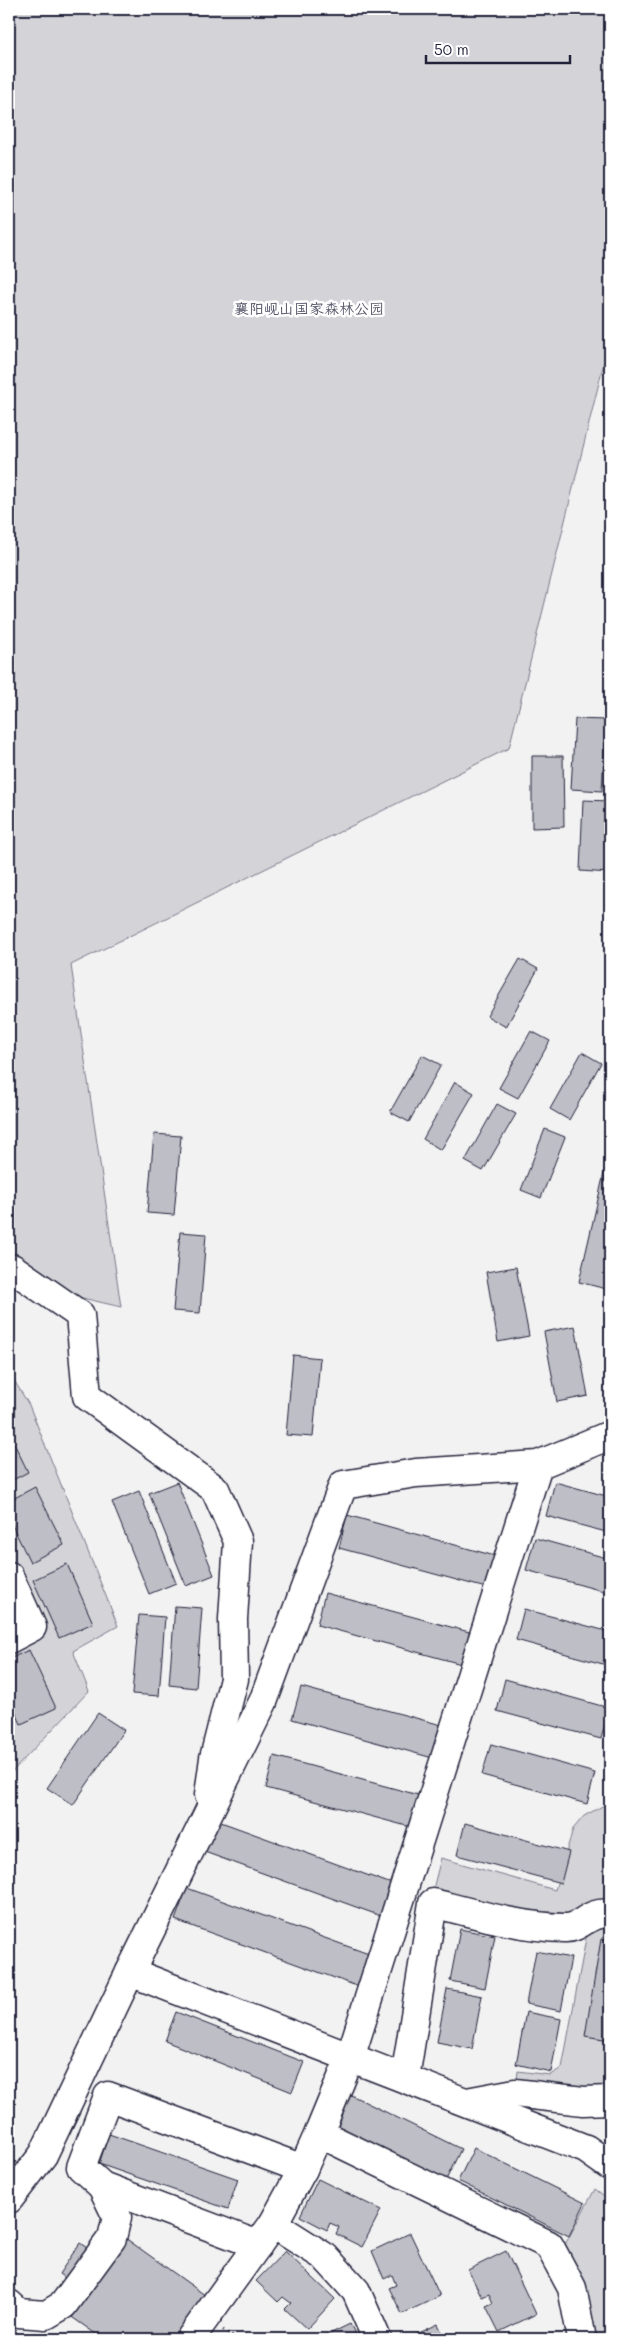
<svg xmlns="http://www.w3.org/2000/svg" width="619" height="2348" font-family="Mali,'LXGW WenKai TC',sans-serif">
  <rect width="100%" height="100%" fill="#f2f2f3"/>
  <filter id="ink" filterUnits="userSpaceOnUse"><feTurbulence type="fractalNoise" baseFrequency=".02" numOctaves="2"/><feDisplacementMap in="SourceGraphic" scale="10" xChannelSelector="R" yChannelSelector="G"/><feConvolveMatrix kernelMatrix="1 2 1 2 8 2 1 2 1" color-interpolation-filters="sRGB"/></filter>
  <g filter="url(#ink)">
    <g fill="#d3d3d8" stroke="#7a7a8a">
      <path d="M9,9H610V338L509,748L71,965L121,1307L9,1281Z"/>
      <path d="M9,1372L29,1405L118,1626L73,1651L89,1691L9,1775Z"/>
      <path d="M610,1802V1905L567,1917L548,1919L432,1893L441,1858L555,1890L573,1829L584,1816Z"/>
      <path d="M610,1921V2088L516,2089L518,2071L550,2075L562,2068L587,1933Z"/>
      <path d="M595,2189L610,2200V2339L592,2338L562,2250Z"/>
    </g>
    <g fill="#bebec6" stroke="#22223b">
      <path d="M575,719L606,720L602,791L571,789Z"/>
      <path d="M532,756H563L564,827L532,828Z"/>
      <path d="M583,800L610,801V873L580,871Z"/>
      <path d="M520,959L538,969L506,1027L487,1016Z"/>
      <path d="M531,1031L550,1041L518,1098L499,1088Z"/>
      <path d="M582,1052L601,1063L569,1120L550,1109Z"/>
      <path d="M422,1055L441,1065L409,1122L390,1112Z"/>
      <path d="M455,1082L474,1093L441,1150L423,1139Z"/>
      <path d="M497,1104L516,1114L483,1171L465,1161Z"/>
      <path d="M545,1129L565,1137L541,1198L521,1190Z"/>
      <path d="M154,1134L181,1136L174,1215L147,1213Z"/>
      <path d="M610,1147V1290L579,1282Z"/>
      <path d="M180,1232L206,1234L200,1313L173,1311Z"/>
      <path d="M516,1267L529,1336L498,1342L486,1272Z"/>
      <path d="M575,1326L588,1396L557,1402L544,1332Z"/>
      <path d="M293,1355L320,1358L313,1437L286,1435Z"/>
      <path d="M9,1433L28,1472L9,1482Z"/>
      <path d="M177,1482L214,1575L186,1586L149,1493Z"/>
      <path d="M555,1482L610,1497V1516L606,1532L546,1516Z"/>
      <path d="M35,1487L64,1545L30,1562L9,1519V1501Z"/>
      <path d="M139,1491L176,1583L149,1594L112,1502Z"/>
      <path d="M347,1515L495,1556L486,1588L339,1548Z"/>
      <path d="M535,1538L610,1559V1593L526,1570Z"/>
      <path d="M67,1564L93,1623L59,1638L33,1580Z"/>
      <path d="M325,1593L473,1633L465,1665L317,1625Z"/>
      <path d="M175,1606L202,1608L196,1688L169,1685Z"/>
      <path d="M524,1609L610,1632V1666L516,1640Z"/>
      <path d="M139,1615L165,1617L159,1696L132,1694Z"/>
      <path d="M29,1650L56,1708L21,1724L9,1697V1659Z"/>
      <path d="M505,1679L609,1708L601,1739L497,1711Z"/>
      <path d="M301,1687L449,1727L440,1760L292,1719Z"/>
      <path d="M98,1713L124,1730L73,1805L47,1788Z"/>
      <path d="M491,1744L595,1773L587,1804L482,1775Z"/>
      <path d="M274,1756L422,1796L414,1828L266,1788Z"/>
      <path d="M210,1818L400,1887L389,1919L199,1850Z"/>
      <path d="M465,1823L569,1852L561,1883L457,1855Z"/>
      <path d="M187,1888L377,1957L365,1989L175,1920Z"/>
      <path d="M460,1929L495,1936L485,1988L450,1981Z"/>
      <path d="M601,1939L610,1941V2040L585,2036Z"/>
      <path d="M536,1951L571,1958L561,2011L526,2004Z"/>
      <path d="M447,1989L482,1996L472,2049L437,2042Z"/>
      <path d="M176,2012L304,2062L292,2092L165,2041Z"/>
      <path d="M526,2012L561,2019L551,2072L516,2064Z"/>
      <path d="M349,2094L461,2149L445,2182L333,2127Z"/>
      <path d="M109,2134L238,2179L228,2209L99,2164Z"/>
      <path d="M474,2148L585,2203L569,2236L458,2181Z"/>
      <path d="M318,2179L381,2210L362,2247L336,2234L339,2227L330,2223L327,2230L300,2216Z"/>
      <path d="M410,2233L440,2296L402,2314L389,2288L396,2285L392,2275L384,2279L372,2251Z"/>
      <path d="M121,2235L209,2298L180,2339H103L66,2313L82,2290L59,2274L80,2243L104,2260Z"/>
      <path d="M285,2251L335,2299L307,2329L285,2309L291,2303L283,2297L278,2302L256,2281Z"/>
      <path d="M506,2251L536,2314L499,2332L486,2306L493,2303L489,2294L482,2297L468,2270Z"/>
      <path d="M350,2324L358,2339H319Z"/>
      <path d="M438,2324L445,2339H406L417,2334Z"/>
    </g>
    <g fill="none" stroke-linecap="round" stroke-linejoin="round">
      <g stroke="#22223b" stroke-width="31">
        <g id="minor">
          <path d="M12,1268L80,1315L87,1396L215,1489L238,1541L233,1619L234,1679L214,1758L209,1795"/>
          <path d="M9,1576L32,1627L9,1639"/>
          <path d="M130,1972L586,2149L610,2166"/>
          <path d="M405,2078L433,1903C476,1914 520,1927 565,1928C581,1929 589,1910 610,1914"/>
          <path d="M467,2102L515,2093L583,2101L610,2100"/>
          <path d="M319,2133L350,2058L538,1465"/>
          <path d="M9,2199L43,2155L130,1972L263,1702L343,1485L416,1473L538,1465L610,1435"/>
          <path d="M273,2224L325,2257L356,2291L377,2339"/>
          <path d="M258,2245L102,2186L81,2167L108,2096L303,2169"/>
          <path d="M9,2304L19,2313L46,2315L63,2305L112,2238L117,2217L102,2186"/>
          <path d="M190,2339L273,2224L303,2169L319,2133L549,2245L572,2288L582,2339"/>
        </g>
      </g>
      <path stroke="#22223b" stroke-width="3" stroke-dasharray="1 4" stroke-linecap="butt" d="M223,2330L237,2339"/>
      <use href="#minor" stroke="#fff" stroke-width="28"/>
    </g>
  </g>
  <g text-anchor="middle" stroke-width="5" stroke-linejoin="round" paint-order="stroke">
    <g font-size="15" fill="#57576a" stroke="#fff">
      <text x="309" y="314">襄阳岘山国家森林公园</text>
    </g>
  </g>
  <rect width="619" height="2348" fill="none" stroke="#fff" stroke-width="30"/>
  <rect x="15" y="15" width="589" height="2318" fill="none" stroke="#22223b" stroke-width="2" filter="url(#ink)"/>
  <path d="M426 55v8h144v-8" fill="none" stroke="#22223b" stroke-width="2.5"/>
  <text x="434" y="55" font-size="15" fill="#22223b" stroke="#ffffff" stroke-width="4" paint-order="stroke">50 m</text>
</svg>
